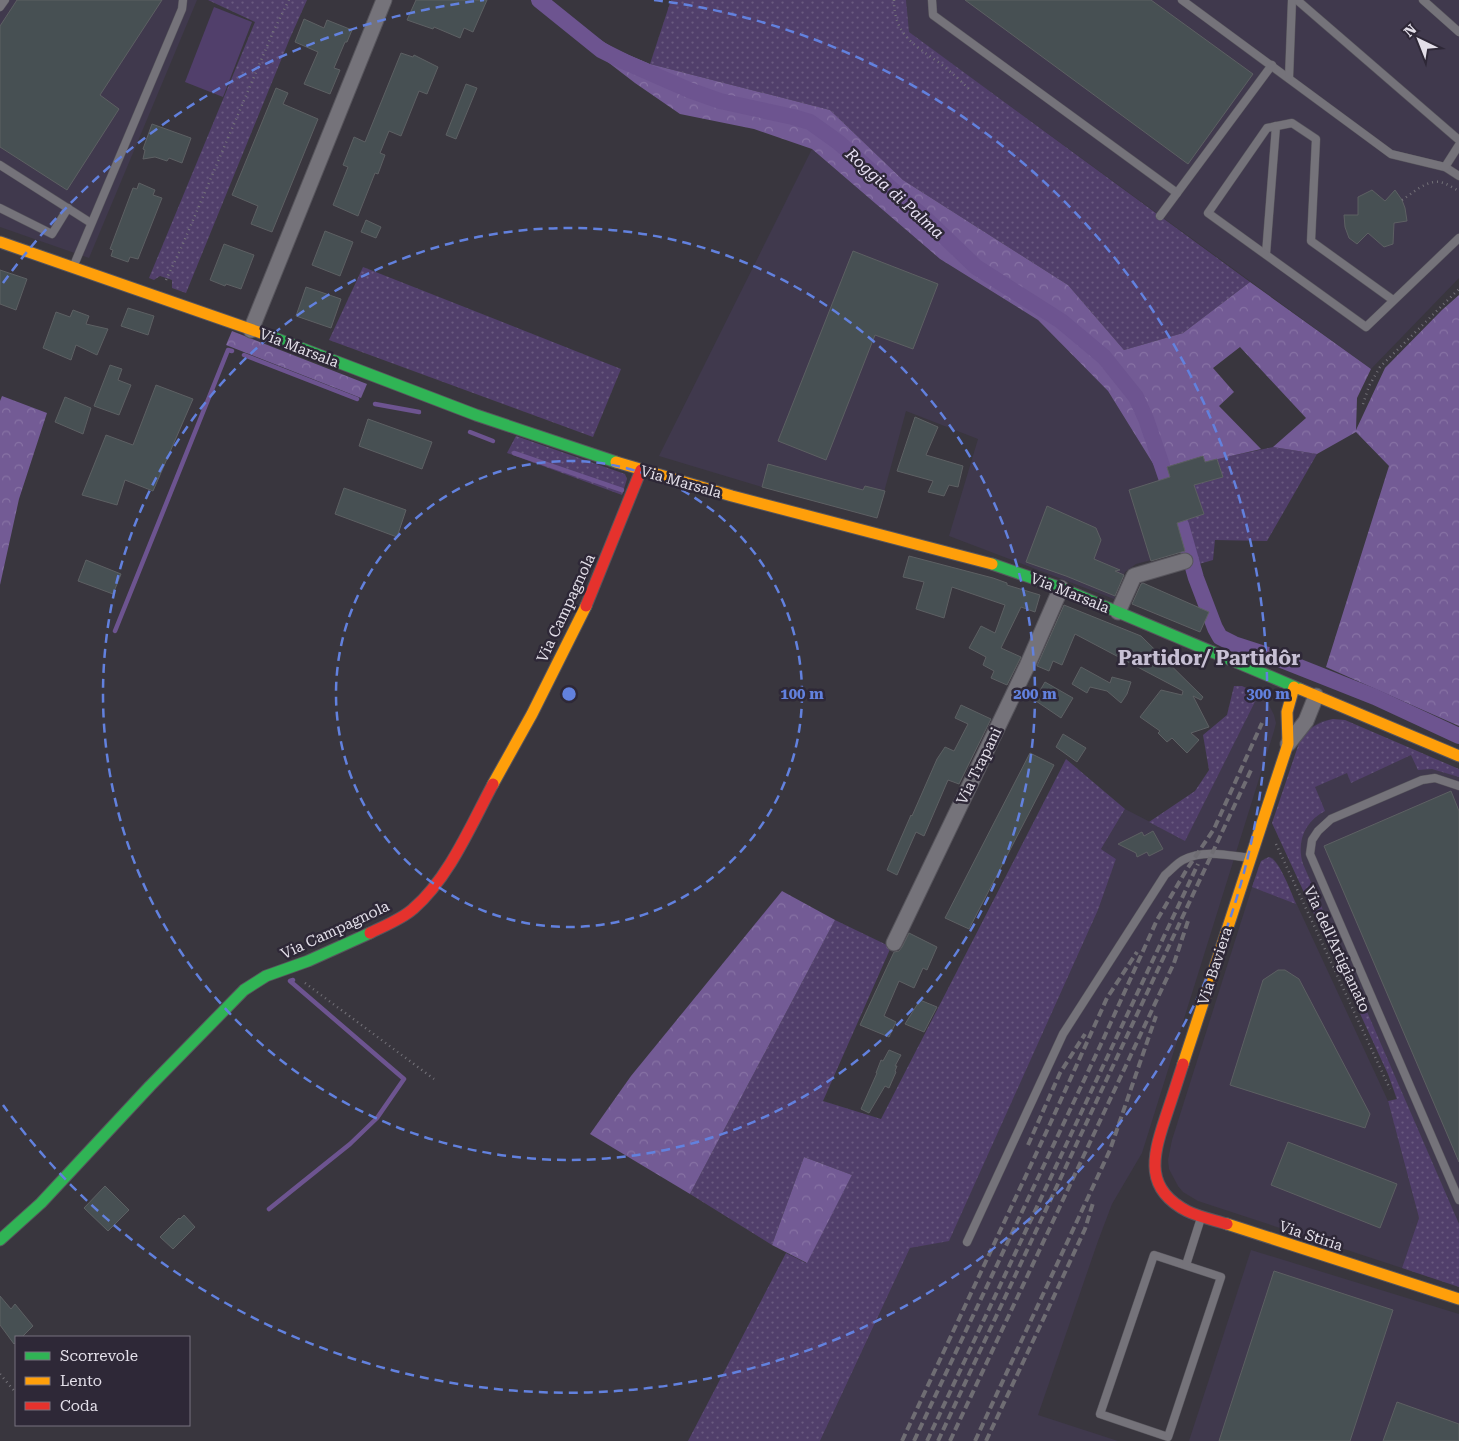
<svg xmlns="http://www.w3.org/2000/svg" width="1459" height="1441" font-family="'Roboto Serif',serif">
  <defs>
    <pattern id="green-dots" width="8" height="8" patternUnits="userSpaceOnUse" patternTransform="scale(1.25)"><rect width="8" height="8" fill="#513f6b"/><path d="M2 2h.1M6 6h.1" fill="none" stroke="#6a5a80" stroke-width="1.8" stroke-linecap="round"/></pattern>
    <pattern id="forest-crowns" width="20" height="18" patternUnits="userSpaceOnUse" patternTransform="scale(1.25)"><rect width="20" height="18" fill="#735b95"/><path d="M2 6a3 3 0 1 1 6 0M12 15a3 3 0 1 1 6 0" fill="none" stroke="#8772a4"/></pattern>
  </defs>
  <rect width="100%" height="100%" fill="#39363e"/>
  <g fill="#40394d">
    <path d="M0,0H197L89,258L0,227Z"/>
    <path d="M906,0H1459V278L1371,369L908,32Z"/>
    <path d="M812,149L940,259L1038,320L1108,391L1163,479L1171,481L1167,467L1203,456L1205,462L1217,459L1223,477L1205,482L1204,514L1177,523L1185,551L1136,564L1125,572L1114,599L949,536L978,439L906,411L877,518L762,487L659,456Z"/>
    <path d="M1259,694L1269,705L1274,715L1276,723L1274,731L1142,1153L1112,1204L1098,1241L1038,1415L1118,1441H820L910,1248L949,1240L1098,910L1116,859L1101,849L1125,809L1185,840Z"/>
    <path d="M1333,719L1459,769V1287L1388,1074L1272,823L1311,727L1322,721Z"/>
    <path d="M1269,857L1273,858L1279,866L1388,1101L1419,1218L1402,1268L1198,1201L1183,1192L1178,1186L1169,1169L1168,1160L1172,1140L1259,865L1265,858Z"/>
    <path d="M1251,1250L1459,1314V1441H1189Z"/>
  </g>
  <g fill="url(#green-dots)">
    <path d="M208,0H307L290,38L186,293L172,288V280L160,276L154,280L149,278L255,22Z"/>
    <path d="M671,0H906L909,32L1250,282L1183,333L1124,350L1068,285L903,180L830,110L650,64Z"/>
    <path d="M363,267L621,369L593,437L329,340Z"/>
    <path d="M516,436L625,474L627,479L622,495L507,453Z"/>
    <path d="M1273,447L1317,454L1267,541L1215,540L1213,560L1199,564L1186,520L1203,514L1192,480L1203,476L1206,482L1222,477L1217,459Z"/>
    <path d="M1234,686H1242L1259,694L1185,841L1149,822L1195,791L1209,770L1203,735L1227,715Z"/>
    <path d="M1333,719L1345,720L1459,769V777L1432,769L1418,770L1411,755L1351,783L1347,773L1315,787L1325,811C1305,821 1296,842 1303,864L1459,1224V1287L1402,1268L1419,1218L1388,1101L1397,1099L1388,1074L1272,823L1301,737C1311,727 1319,722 1333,719Z"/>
    <path d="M1066,759L1125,809L1101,849L1116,859L1098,910L949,1241L910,1248L820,1441H688L786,1253L806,1263L852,1175L804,1157L772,1245L690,1194L835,920L891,947L823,1101L881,1119Z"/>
    <path d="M1269,857C1280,861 1291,892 1296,904L1252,887L1261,861Z"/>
  </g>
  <g fill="url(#forest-crowns)">
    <path d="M596,37L615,49L650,64L830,110L903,180L1068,285L1124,350L1183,333L1250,282L1371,369L1357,398L1356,430L1385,368L1442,310L1459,295V726L1326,667L1389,466L1356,432L1317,454L1273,447L1306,418L1240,347L1213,368L1234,392L1219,406L1261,449L1205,462L1203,456L1157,470L1108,391L1038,320L940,259L812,149L754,129L680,114L635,83L596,53Z"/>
    <path d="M232,331L367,384L361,398L226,345Z"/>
    <path d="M2,396L47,413L19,499L0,585V401Z"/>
    <path d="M782,891L835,920L690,1194L590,1134L631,1076Z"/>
    <path d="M804,1157L852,1175L807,1263L772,1245Z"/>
  </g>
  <path fill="#513f6b" d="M214,7L252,22L223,97L185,82Z"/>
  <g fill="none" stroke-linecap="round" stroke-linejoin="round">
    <g stroke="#6d5490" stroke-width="4.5">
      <path d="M244,355L357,399"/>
      <path d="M375,404L419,412"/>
      <path d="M470,432L493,441"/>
      <path d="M514,453L622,490"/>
      <path d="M115,631L228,350L232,351"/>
      <path d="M269,1209L350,1144L377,1118L404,1079L290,981L293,980"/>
    </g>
    <g stroke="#6d5490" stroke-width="16">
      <path d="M539,0L601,50L625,62L689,90L720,101L793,117L810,122L838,142L927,220L976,267L1061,321L1104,357L1136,397L1146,419L1169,486"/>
      <path d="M1181,525L1196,578L1215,628L1220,637L1234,644L1274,657L1375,697L1459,736"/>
    </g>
  </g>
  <g fill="#475053" stroke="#5d6063">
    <path d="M17,0H162L100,95L119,109L67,190L0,147V26Z"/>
    <path d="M416,0H487L473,32L464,28L460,38L434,27L433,29L407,20Z"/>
    <path d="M965,0H1151L1253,74L1188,164Z"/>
    <path d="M304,19L324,28L327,20L352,30L347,42H345L334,68L340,70L330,94L304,84L318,52L295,42Z"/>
    <path d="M401,53L413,57L414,55L438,67L427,94L419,91L401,136L389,131L380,153L385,155L378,174L375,173L358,216L333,205L348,167L343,165L354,137L365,142Z"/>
    <path d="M466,84L477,88L456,139L446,135Z"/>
    <path d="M276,88L288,93L283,104L318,119L272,232L251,224L258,206L232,195Z"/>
    <path d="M152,124L191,138L182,163L169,158L167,161L155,157L143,159L145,150L143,149Z"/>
    <path d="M139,183L155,190L153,195L162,198L138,259L130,257L128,262L111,256L113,250L110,249L133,188L137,189Z"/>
    <path d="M1372,190L1385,201L1395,190L1402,200L1405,208L1407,221L1394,223L1393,244L1384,247L1368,233L1357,244L1349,238L1345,227L1344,215H1358V197Z"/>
    <path d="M366,220L381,227L376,238L361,232Z"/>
    <path d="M325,231L353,242L340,276L312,265Z"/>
    <path d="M224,244L254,255L241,289L226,284L225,286L210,280Z"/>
    <path d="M853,251L938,284L913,349L875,335L826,460L778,441Z"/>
    <path d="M0,270L27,279L16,310L0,304Z"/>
    <path d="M306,287L341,299L331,328L296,316Z"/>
    <path d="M128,308L154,316L148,335L121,326Z"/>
    <path d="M73,310L89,316L86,324L108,329L97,355L76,345L71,360L43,348L56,312L70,317Z"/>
    <path d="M110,365L122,369L118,380L131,385L119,415L94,406Z"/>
    <path d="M156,385L193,399L153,491L125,480L117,505L82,495L106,435L133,445Z"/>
    <path d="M65,397L91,408L83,434L55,422Z"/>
    <path d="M915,417L938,427L926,455L963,466L958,487L949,485L944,496L928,492L933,481L897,471Z"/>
    <path d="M368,419L432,442L422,469L359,446Z"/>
    <path d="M1203,456L1205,462L1217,459L1223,477L1194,485L1204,514L1177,523L1185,551L1151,561L1129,490L1170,477L1167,467Z"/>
    <path d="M768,464L863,490L865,486L885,491L877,518L762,487Z"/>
    <path d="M344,488L406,510L397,537L335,514Z"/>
    <path d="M1047,506L1096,528L1101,540L1094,559L1120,570L1115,571L1124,575L1115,596L1066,576L1026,562Z"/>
    <path d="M909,556L993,578L1007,583V585L1040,595L1035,612L1021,607L1001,648L1021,657L1007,685L991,678L994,671L983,665L986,657L969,648L981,626L995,633L1005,605L952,587L944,618L916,609L924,582L903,577Z"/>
    <path d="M86,560L121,574L113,594L78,581Z"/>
    <path d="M1143,583L1209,612L1200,632L1132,604L1141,584Z"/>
    <path d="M1064,605L1141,636L1203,697L1201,700L1193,696L1209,727L1191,733L1199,740L1187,753L1172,738L1167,742L1158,733L1160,731L1140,717L1161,690L1182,695L1183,691L1075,634L1062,665L1053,661L1049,671L1037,666Z"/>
    <path d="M1081,667L1110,683L1112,677L1131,682L1127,694L1121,703L1107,691L1090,687L1087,693L1072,684Z"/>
    <path d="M1045,682L1073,698L1061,718L1036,701L1037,700L1035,699Z"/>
    <path d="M961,705L991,719L959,784L948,780L924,836L916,832L897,875L887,870L911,815L912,816L937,759L945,747L954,751L968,724L955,718Z"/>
    <path d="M1063,734L1086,748L1077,762L1056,747Z"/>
    <path d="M1030,753L1054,765L969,929L945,918Z"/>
    <path d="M1451,791L1459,811V1162L1324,846Z"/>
    <path d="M1153,831L1163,849L1149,856L1147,852L1137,857L1136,853L1118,844L1142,832L1144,836Z"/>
    <path d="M909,933L937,947L927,970L923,968L914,988L899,981L884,1016L896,1022L889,1037L860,1025L894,952L899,951L902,947Z"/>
    <path d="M1278,970H1285L1299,979L1370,1114L1365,1128L1230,1085L1263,980Z"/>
    <path d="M920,1000L937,1007L924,1032L905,1024Z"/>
    <path d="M889,1050L901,1055L895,1066H897L895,1071L896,1072L889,1088L885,1086L869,1113L861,1109L877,1073H876L881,1060L883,1061Z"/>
    <path d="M1288,1142L1397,1184L1380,1228L1271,1185Z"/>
    <path d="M105,1186L129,1210L108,1231L84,1208Z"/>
    <path d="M184,1215L195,1227L173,1249L160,1237L179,1218L180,1219Z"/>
    <path d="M1274,1271L1393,1310L1350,1441H1219Z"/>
    <path d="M0,1296L11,1309L15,1304L33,1326L22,1337H16V1342L14,1344L0,1325Z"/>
    <path d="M1397,1402L1459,1424V1441H1383Z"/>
  </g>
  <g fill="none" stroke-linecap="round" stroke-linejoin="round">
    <g stroke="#57555c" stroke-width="9">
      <g id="lane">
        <path d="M932,0L933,15L1177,193L1272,65"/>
        <path d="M1182,0L1391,154L1445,167L1459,176"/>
        <path d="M1297,0L1459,140"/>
        <path d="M1423,0L1459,32"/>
        <path d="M0,7L5,0"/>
        <path d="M1289,78L1292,0"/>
        <path d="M0,165L91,223"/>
        <path d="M1445,167L1459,145"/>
        <path d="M0,208L52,234L68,208"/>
        <path d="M1160,216L1177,193"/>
        <path d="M1266,254L1276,126"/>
        <path d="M74,265L182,9L183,0"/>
        <path d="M1393,300L1311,241L1316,139L1292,123L1267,128L1208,213L1366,327L1459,238"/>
        <path d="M1459,786L1435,778L1422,780L1331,819L1318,831L1312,840L1310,854L1459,1200"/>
        <path d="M967,1242L1063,1034L1165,875C1171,870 1177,863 1183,860C1204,849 1227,855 1249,858"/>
        <path d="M1154,1255L1221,1277L1168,1437L1100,1414Z"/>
        <path d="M1186,1265L1201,1218"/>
      </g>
    </g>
    <g stroke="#57555c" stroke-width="17">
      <g id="street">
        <path d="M251,330L384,0"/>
        <path d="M1118,612L1134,576L1185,561"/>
        <path d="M1288,744L1306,721L1316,696"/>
        <path d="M894,943L1027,666L1061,588"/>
      </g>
    </g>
    <g stroke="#57555c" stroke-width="13">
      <g id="fast">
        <path d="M267,335L476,415L616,462"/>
        <path d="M992,564L1061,588L1300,689"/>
        <path d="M0,1240L41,1203L150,1086L244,990L266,976L308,961L370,933"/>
      </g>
    </g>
    <g stroke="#57555c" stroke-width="13">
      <g id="slow">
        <path d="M0,242L267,335"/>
        <path d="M616,462L732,496L992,564"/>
        <path d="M1300,689L1459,756"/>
        <path d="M493,784L532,714L586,606"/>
        <path d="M1183,1064L1288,744L1287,712L1294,687"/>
        <path d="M1227,1224L1459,1299"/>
      </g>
    </g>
    <g stroke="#57555c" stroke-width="13">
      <g id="jam">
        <path d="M586,606L641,470"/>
        <path d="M370,933C384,926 402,919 413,909C449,878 471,825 493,784"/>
        <path d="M1183,1064C1177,1083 1171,1101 1165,1119C1152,1158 1145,1189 1187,1211C1199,1217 1214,1220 1227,1224"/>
      </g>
    </g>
    <g stroke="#747279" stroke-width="2.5" stroke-dasharray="1 4" stroke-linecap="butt">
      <path d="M894,0C894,34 913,44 938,62C950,71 960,80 970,90"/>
      <path d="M1402,200C1413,193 1426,180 1440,182C1446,183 1453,188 1459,191"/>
      <path d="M166,280L182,246L274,30L289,0"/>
      <path d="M1363,404L1369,386L1380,367L1459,289"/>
      <path d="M1276,844L1390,1089"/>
      <path d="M305,983L434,1079"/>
      <path d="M0,1374L16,1393"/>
    </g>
    <use href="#lane" stroke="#75737a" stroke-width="8"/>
    <use href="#street" stroke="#75737a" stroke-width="15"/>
    <use href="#fast" stroke="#30b455" stroke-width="11"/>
    <use href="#slow" stroke="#ff9f0a" stroke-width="11"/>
    <use href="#jam" stroke="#e5322d" stroke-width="11"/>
    <g stroke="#6f6d73" stroke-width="4" stroke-dasharray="8 4" stroke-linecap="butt">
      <path d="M1028,1145L1060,1073L1085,1034"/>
      <path d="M902,1441L1050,1124L1107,998L1137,952"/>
      <path d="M914,1441L1102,1042L1157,920L1187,869L1214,829L1262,723"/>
      <path d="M927,1441L1198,864"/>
      <path d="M938,1441L1252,768"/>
      <path d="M950,1441L1174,963L1188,921"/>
      <path d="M975,1441L1110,1150L1156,1016"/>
      <path d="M986,1441L1049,1307L1085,1229L1093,1203"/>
    </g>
  </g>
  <g fill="none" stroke="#6281de" stroke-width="2.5" stroke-dasharray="9 6">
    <circle cx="569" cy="694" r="233"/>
    <circle cx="569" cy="694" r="466"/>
    <path d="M3 283A699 699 0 0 1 484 0M654 0A699 699 0 1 1 3 1105"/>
  </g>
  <g text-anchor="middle" stroke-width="5" stroke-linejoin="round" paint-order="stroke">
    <g font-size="15" fill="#e3dfe9" stroke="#2e2837">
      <text transform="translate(299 348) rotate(21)" y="5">Via Marsala</text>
      <text transform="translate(681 482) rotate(16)" y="5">Via Marsala</text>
      <text transform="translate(1070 593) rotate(22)" y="5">Via Marsala</text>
      <text transform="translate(566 608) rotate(-65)" y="5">Via Campagnola</text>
      <text transform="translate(979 766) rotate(-64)" y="5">Via Trapani</text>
      <text transform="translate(335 930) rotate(-25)" y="5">Via Campagnola</text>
      <text transform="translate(1337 949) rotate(65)" y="5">Via dell'Artigianato</text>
      <text transform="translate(1215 966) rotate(-72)" y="5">Via Baviera</text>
      <text transform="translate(1311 1236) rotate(18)" y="5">Via Stiria</text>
    </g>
    <g font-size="16" font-style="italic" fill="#e8e1f4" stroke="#2e2837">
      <text transform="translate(895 193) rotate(42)" y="6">Roggia di Palma</text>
    </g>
    <g font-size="20" font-weight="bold" fill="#c7c0d4" stroke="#2e2837">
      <text x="1209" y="665">Partidor/ Partidôr</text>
    </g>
  </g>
  <circle cx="569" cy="694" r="8" fill="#6281de" stroke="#2e2837" stroke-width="2.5"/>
  <g font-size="15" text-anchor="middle" font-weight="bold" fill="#6281de" stroke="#2e2837" stroke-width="5" stroke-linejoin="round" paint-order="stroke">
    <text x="802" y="699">100 m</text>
    <text x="1035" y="699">200 m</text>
    <text x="1268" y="699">300 m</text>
  </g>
  <rect x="15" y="1336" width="175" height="90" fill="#2e2837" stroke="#76717e"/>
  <rect x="25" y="1352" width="25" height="8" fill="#30b455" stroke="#76717e"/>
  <text x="60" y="1361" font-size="15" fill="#e3dfe9">Scorrevole</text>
  <rect x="25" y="1377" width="25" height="8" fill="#ff9f0a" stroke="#76717e"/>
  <text x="60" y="1386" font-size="15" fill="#e3dfe9">Lento</text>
  <rect x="25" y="1402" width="25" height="8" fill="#e5322d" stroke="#76717e"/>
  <text x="60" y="1411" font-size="15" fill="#e3dfe9">Coda</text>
  <g transform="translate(1419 40) rotate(317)" stroke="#2e2837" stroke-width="4" paint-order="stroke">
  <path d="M0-4L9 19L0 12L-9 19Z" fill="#e3dfe9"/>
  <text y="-8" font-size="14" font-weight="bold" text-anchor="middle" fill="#e3dfe9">N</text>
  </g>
</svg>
